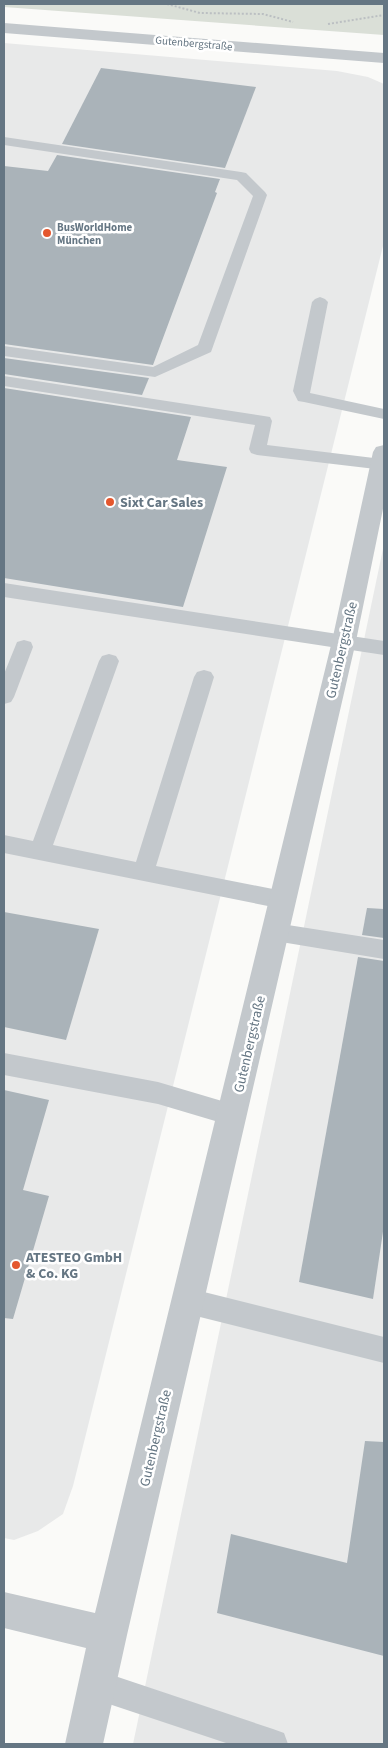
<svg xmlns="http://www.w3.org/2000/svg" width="388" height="1748" font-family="'Source Sans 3',sans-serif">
  <rect width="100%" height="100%" fill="#fafaf8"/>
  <g fill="#e8e9e9">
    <path d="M4,43L337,71L368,77L384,84V242L73,1486L63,1514L38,1531L14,1540L4,1538Z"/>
    <path d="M384,544V1744H133Z"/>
  </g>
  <path fill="#dadfd7" d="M4,4H384V35L4,7Z"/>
  <g fill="#aab3b9">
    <path d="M101,68L256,87L225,168L62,144Z"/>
    <path d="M57,155L220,179L215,192L217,193L153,365L4,344V166L48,171Z"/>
    <path d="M4,358L149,378L142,395L4,374Z"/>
    <path d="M4,388L191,417L177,460L227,467L183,607L4,578Z"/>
    <path d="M367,908L384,909V938L362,935Z"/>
    <path d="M4,912L99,929L66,1040L4,1027Z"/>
    <path d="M358,957L384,961V1225L373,1299L299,1282Z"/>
    <path d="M4,1090L49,1100L23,1190L49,1196L13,1319L4,1318Z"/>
    <path d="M365,1441L384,1442V1656L217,1613L231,1534L347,1563Z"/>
  </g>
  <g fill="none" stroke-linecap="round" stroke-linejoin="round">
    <g stroke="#bbbfc2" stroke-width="2" stroke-dasharray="2 2" stroke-linecap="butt">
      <path d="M167,4L200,13L263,14L293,22"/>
      <path d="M328,24L384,15"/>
    </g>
    <g fill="#c3c8cc" fill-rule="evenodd">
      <path d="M4,137L241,172L246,173L265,192L267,195L211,352L155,377L4,356V346L153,367L198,345L253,196L237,180L4,145Z"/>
      <path d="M320,297L325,299L328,302L310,393L384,409V419L304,402L298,401L293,391L312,302L315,299Z"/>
      <path d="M4,376L264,416L270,417L272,421L267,445L382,459L384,460V470L257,455L251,453L249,449L255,425L4,386Z"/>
      <path d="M4,583L384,641V655L4,597Z"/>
      <path d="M24,640L31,642L33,647L14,697L11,702L4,704V674L17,642Z"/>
      <path d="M109,654L116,656L119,661L53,845L136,862L194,677L197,672L204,670L211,672L214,677L156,866L283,891L291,894L294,900L291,906L283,909L4,853V835L33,841L99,661L102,656Z"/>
      <path d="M275,923L384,940V959L275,941L267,939L264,932L267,925Z"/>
      <path d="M4,1053L158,1082L232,1104L240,1107L244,1115L240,1123L232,1126L158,1104L4,1075Z"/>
      <path d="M188,1288L384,1337V1363L188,1314L179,1310L175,1301L179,1292Z"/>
      <path d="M97,1670L273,1729L284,1733L288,1744H229L97,1700L87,1695L82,1685L87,1675Z"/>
    </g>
    <g fill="#c3c8cc" fill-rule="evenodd">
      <path d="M4,23L384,53V63L4,33Z"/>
      <path d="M384,445V504L356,641L127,1635L103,1744H65L86,1648L4,1628V1592L95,1613L332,641L373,452L376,447Z"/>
    </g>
  </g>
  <g fill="#e4572e" stroke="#fff" stroke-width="2">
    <circle cx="47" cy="233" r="5"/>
    <circle cx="110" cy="502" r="5"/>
    <circle cx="16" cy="1265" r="5"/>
  </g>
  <g text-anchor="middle" stroke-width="5" stroke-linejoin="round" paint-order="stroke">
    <g font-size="11" fill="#657683" stroke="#fff">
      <text transform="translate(194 43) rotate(5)" y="4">Gutenbergstraße</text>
    </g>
    <g font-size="11" font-weight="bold" fill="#657683" stroke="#fff" text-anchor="start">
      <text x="57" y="231">BusWorldHome<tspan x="57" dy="13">München</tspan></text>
    </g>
    <g font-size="14" font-weight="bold" fill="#657683" stroke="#fff" text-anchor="start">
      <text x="120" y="507">Sixt Car Sales</text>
      <text x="26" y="1262">ATESTEO GmbH<tspan x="26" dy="16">&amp; Co. KG</tspan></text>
    </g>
    <g font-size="14" fill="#657683" stroke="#fff">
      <text transform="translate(341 650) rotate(-77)" y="5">Gutenbergstraße</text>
      <text transform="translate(249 1044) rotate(-77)" y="5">Gutenbergstraße</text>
      <text transform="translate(155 1438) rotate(-77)" y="5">Gutenbergstraße</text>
    </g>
  </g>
  <rect width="388" height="1748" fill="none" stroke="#657683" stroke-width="10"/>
</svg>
